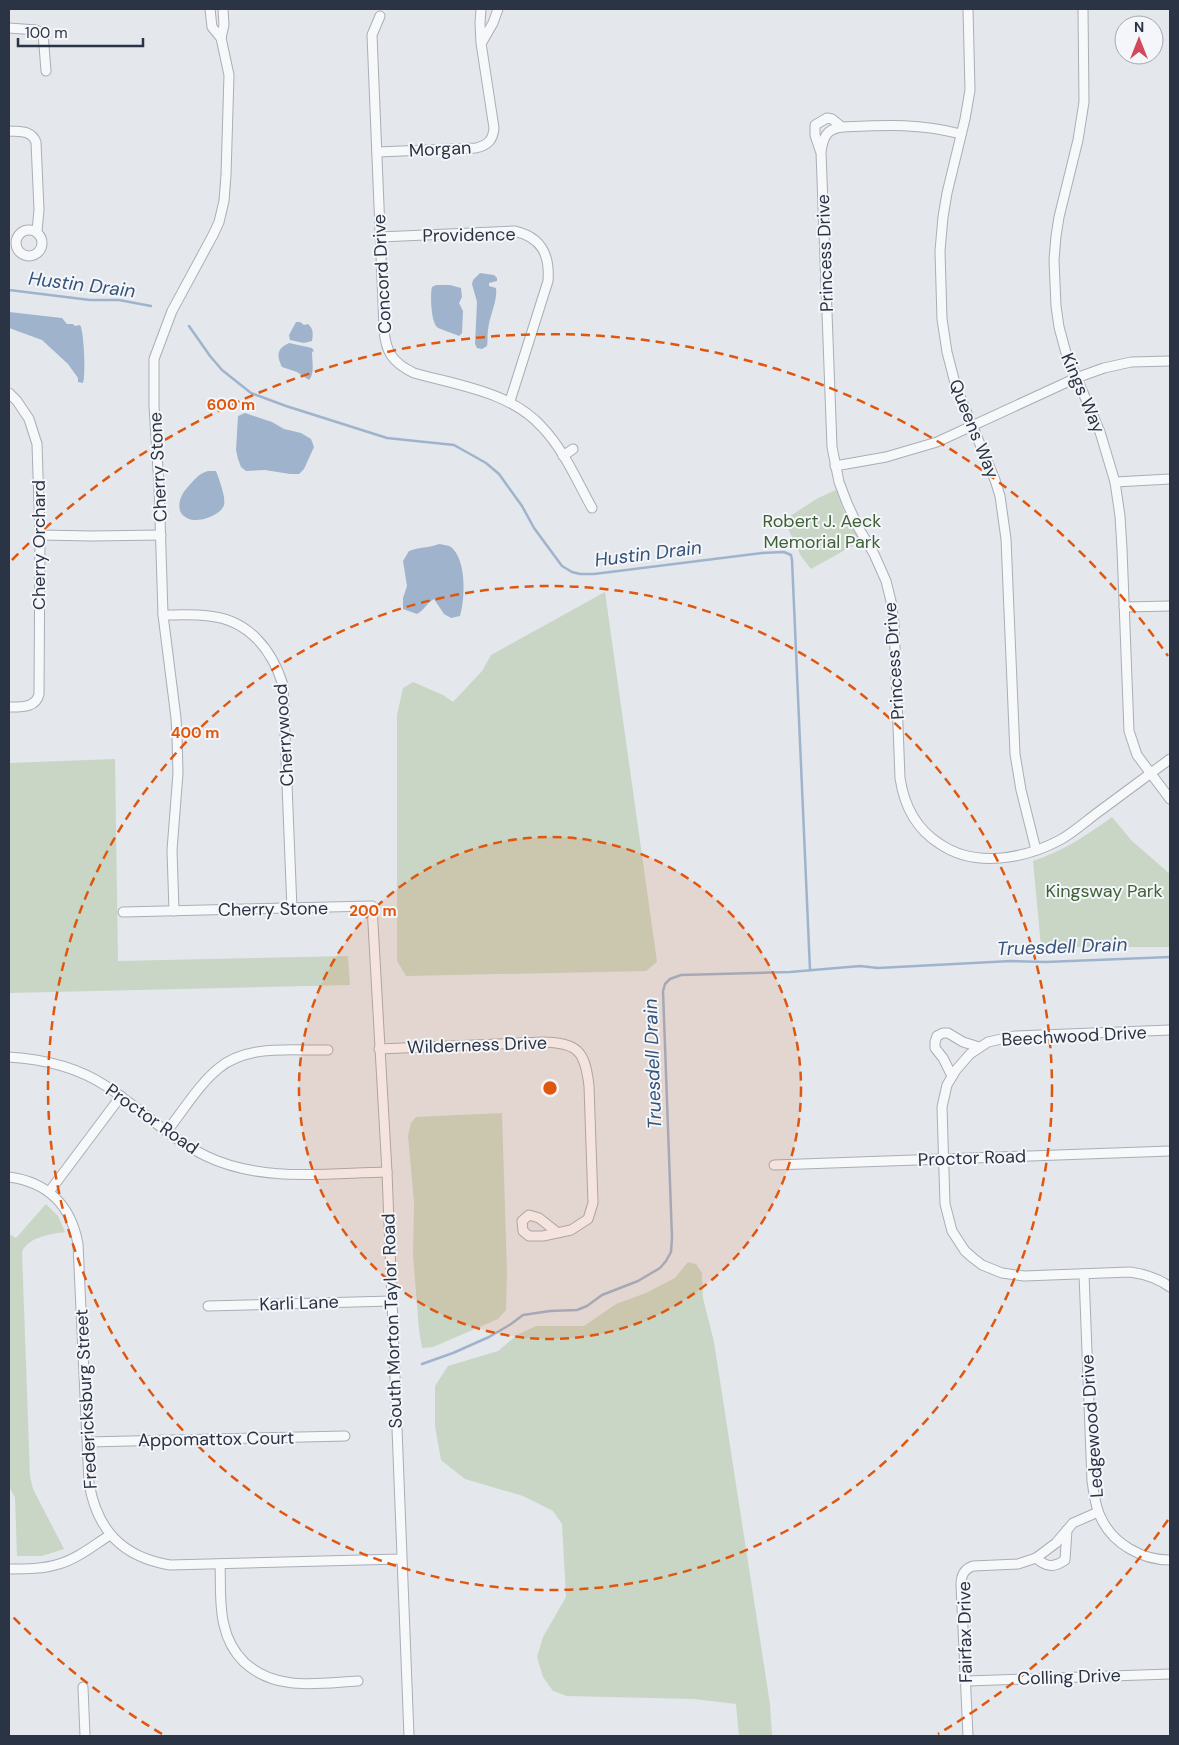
<svg xmlns="http://www.w3.org/2000/svg" width="1179" height="1745" font-family="'DM Sans',sans-serif">
  <rect width="100%" height="100%" fill="#e4e7ec"/>
  <g fill="#c9d6c5">
    <path d="M836,490L844,511L861,541L811,569L801,556L784,520L818,498Z"/>
    <path d="M605,592L657,962L646,971L406,976L397,961V715L403,688L413,682L443,695L453,702L482,671L491,655Z"/>
    <path d="M115,759L118,961L348,956L350,985L9,993V763Z"/>
    <path d="M1112,817L1132,841L1170,874V947H1041L1033,861C1065,850 1084,837 1112,817Z"/>
    <path d="M502,1113L507,1272L506,1310L498,1319L433,1347L422,1348L419,1330L413,1254L414,1202L408,1136L411,1123L416,1117Z"/>
    <path d="M46,1204L58,1216L65,1232C51,1234 28,1237 22,1252L30,1476L33,1489L64,1549L42,1556H17L15,1497L9,1487V1234L16,1238Z"/>
    <path d="M688,1262L696,1264L702,1273L703,1298L714,1342L770,1704L772,1736H739L736,1704L694,1699L567,1696L553,1691L543,1677L537,1657L543,1637L566,1597L562,1524L553,1511L523,1496L465,1479L441,1460L435,1426V1386L448,1366L498,1351L517,1335L536,1326H584L616,1304L646,1293L675,1278Z"/>
  </g>
  <g fill="#9fb4cc">
    <path d="M480,273L494,275L497,278V281L489,283V286L496,288C498,300 489,317 488,330C487,336 488,341 487,346L482,349L477,348L475,344L477,302L472,284L473,280Z"/>
    <path d="M436,285H450L461,288L462,297L459,303L463,311L462,333L459,336C455,334 439,329 437,327C431,322 430,293 432,287Z"/>
    <path d="M9,312L62,318L67,324H73L75,326L80,325C84,330 86,377 83,383L78,382V378L68,364L42,340L9,328Z"/>
    <path d="M296,322H300L304,325L308,324C314,329 313,335 312,341L304,343L290,340L289,335Z"/>
    <path d="M289,343L312,348L314,351L312,352C312,361 315,374 309,380L297,372L282,367C277,356 276,349 289,343Z"/>
    <path d="M245,413L272,422L284,429L301,433L311,439L314,447L304,469L299,474H290L265,470L246,471L241,467L238,459L236,450L238,416Z"/>
    <path d="M208,471H216C219,479 226,497 224,505C221,516 196,524 187,518C174,512 180,495 187,488C194,480 198,474 208,471Z"/>
    <path d="M439,544C443,545 448,545 451,547C467,560 465,599 460,616L451,618L444,614L434,599C426,603 425,610 417,614L403,609V598L407,586L403,561L409,551C419,547 429,548 439,544Z"/>
  </g>
  <g fill="none" stroke-linecap="round" stroke-linejoin="round">
    <g stroke="#9fb4cc" stroke-width="2.5">
      <path d="M9,290L90,300H119L151,306"/>
      <path d="M189,326L210,356L222,370L251,393L286,406L387,438L454,445L486,463L499,474L522,506L534,528L562,566L572,572L580,574H594L762,553L784,552L791,555L792,560L810,970"/>
      <path d="M422,1364L453,1353L489,1337L511,1324L523,1315L550,1311L577,1310L587,1306L602,1295L638,1281L660,1268L666,1261L671,1252L672,1238L663,991L665,984L670,979L681,975L790,972L860,966L878,968L1011,961L1046,962L1170,957"/>
    </g>
    <g stroke="#a9aeb7" stroke-width="11">
      <g id="street">
        <path d="M968,9L970,90L965,119L947,193L943,217L940,251L942,319L947,352L956,387L995,480L1000,496L1006,539L1015,754L1021,790L1036,850"/>
        <path d="M1083,9L1084,102L1078,140L1059,217L1056,236L1054,260L1056,306L1059,327L1066,353L1100,432L1115,482L1120,516L1122,549L1129,731L1137,755L1170,799"/>
        <path d="M380,16L372,35L384,328C385,352 393,363 414,373C457,385 511,392 542,427C564,450 577,481 592,508"/>
        <path d="M9,28L36,30L43,33L46,71"/>
        <path d="M221,38L224,25L223,9"/>
        <path d="M482,42L493,23L498,9"/>
        <path d="M9,131C21,132 31,130 36,142L39,210L37,231"/>
        <path d="M961,134C918,123 886,125 842,127C826,129 823,138 821,152L832,447L839,482L847,503L858,527L874,554L886,581L891,601L894,623L900,778C904,805 916,829 940,844C975,868 1024,859 1060,840C1073,833 1085,822 1097,813C1121,795 1146,777 1170,759"/>
        <path d="M820,150L815,135V125L827,118L832,119L842,127"/>
        <path d="M377,152L476,148C488,145 493,140 494,128L481,43L480,23L481,9"/>
        <circle cx="29" cy="243" r="13"/>
        <path d="M380,237L514,231C542,237 550,255 548,281L510,401"/>
        <path d="M9,393L17,401L29,419L37,444L40,535L39,694C36,708 21,707 9,707"/>
        <path d="M563,456L573,449"/>
        <path d="M835,466L886,457L937,442L1076,378L1104,368L1131,362L1170,361"/>
        <path d="M1115,482L1170,479"/>
        <path d="M40,535L92,536L161,535"/>
        <path d="M1124,607L1170,606"/>
        <path d="M163,615C178,615 194,614 209,616C249,620 272,650 283,685L292,909"/>
        <path d="M174,911L172,850L178,773L177,737L176,718L163,615L159,486L154,406V359L172,311L213,235L219,222L224,201L226,175L229,75L221,38L212,27L210,9"/>
        <path d="M123,912L372,906L387,1172L409,1736"/>
        <path d="M1170,1030L1015,1036L988,1042L970,1054L956,1070L947,1085L942,1107L945,1204L952,1231L965,1251L973,1258L982,1265L1002,1273L1024,1276L1130,1272C1144,1274 1158,1278 1170,1287"/>
        <path d="M379,1049L543,1042C578,1043 585,1051 589,1086L593,1203L588,1219L571,1230L543,1236H529L523,1231L522,1221L529,1215L539,1218L558,1233"/>
        <path d="M9,1057C43,1059 77,1067 106,1086C140,1108 169,1138 206,1156C262,1183 327,1173 387,1172"/>
        <path d="M952,1076L943,1058L935,1048V1042L937,1036L943,1033H948L963,1042L979,1047"/>
        <path d="M167,1131C183,1111 199,1084 219,1068C248,1044 292,1051 328,1050"/>
        <path d="M774,1165L1170,1151"/>
        <path d="M9,1177C47,1182 71,1205 78,1244L89,1483C97,1530 122,1557 170,1565L401,1559"/>
        <path d="M49,1192L121,1096"/>
        <path d="M1084,1274L1092,1481C1094,1493 1095,1507 1101,1518C1113,1544 1142,1560 1170,1560"/>
        <path d="M208,1306L391,1301"/>
        <path d="M88,1442L345,1436"/>
        <path d="M1036,1558C1046,1567 1054,1568 1065,1560L1067,1530"/>
        <path d="M220,1564C221,1584 219,1606 224,1625C227,1639 234,1652 244,1662C276,1692 319,1683 358,1681"/>
        <path d="M9,1569C26,1569 43,1569 59,1564C77,1559 94,1545 110,1535"/>
        <path d="M967,1681L1170,1674"/>
        <path d="M83,1687L85,1736"/>
        <path d="M968,1736L961,1585C961,1575 964,1569 973,1566L1018,1564L1036,1558L1056,1543L1073,1523L1098,1512"/>
      </g>
    </g>
    <use href="#street" stroke="#f7f8fa" stroke-width="9"/>
  </g>
  <circle cx="550" cy="1088" r="251" fill="#df570f" fill-opacity=".12"/>
  <g fill="none" stroke="#df570f" stroke-width="2.5" stroke-dasharray="9 6">
    <circle cx="550" cy="1088" r="251"/>
    <circle cx="550" cy="1088" r="502"/>
    <path d="M1168 1520A754 754 0 0 1 938 1734M162 1734A754 754 0 0 1 12 1616M12 560A754 754 0 0 1 1168 656"/>
  </g>
  <g text-anchor="middle" stroke-width="4" stroke-linejoin="round" paint-order="stroke">
    <g font-size="18" fill="#2b3445" stroke="#f4f6f9">
      <text transform="translate(440 149) rotate(-3)" y="6">Morgan</text>
      <text transform="translate(469 235) rotate(-1)" y="6">Providence</text>
      <text transform="translate(825 253) rotate(-92)" y="6">Princess Drive</text>
      <text transform="translate(382 274) rotate(-93)" y="6">Concord Drive</text>
      <text transform="translate(1083 393) rotate(67)" y="6">Kings Way</text>
      <text transform="translate(974 429) rotate(68)" y="6">Queens Way</text>
      <text transform="translate(158 467) rotate(-93)" y="6">Cherry Stone</text>
      <text transform="translate(39 545) rotate(-90)" y="6">Cherry Orchard</text>
      <text transform="translate(894 661) rotate(-94)" y="6">Princess Drive</text>
      <text transform="translate(284 735) rotate(-94)" y="6">Cherrywood</text>
      <text transform="translate(273 909) rotate(-1)" y="6">Cherry Stone</text>
      <text transform="translate(1074 1036) rotate(-3)" y="6">Beechwood Drive</text>
      <text transform="translate(477 1045) rotate(-2)" y="6">Wilderness Drive</text>
      <text transform="translate(152 1119) rotate(35)" y="6">Proctor Road</text>
      <text transform="translate(972 1158) rotate(-2)" y="6">Proctor Road</text>
      <text transform="translate(299 1303) rotate(-2)" y="6">Karli Lane</text>
      <text transform="translate(392 1321) rotate(-92)" y="6">South Morton Taylor Road</text>
      <text transform="translate(86 1399) rotate(-93)" y="6">Fredericksburg Street</text>
      <text transform="translate(1092 1426) rotate(-94)" y="6">Ledgewood Drive</text>
      <text transform="translate(216 1439) rotate(-1)" y="6">Appomattox Court</text>
      <text transform="translate(965 1632) rotate(-91)" y="6">Fairfax Drive</text>
      <text transform="translate(1069 1677) rotate(-2)" y="6">Colling Drive</text>
    </g>
    <g font-size="18" fill="#3f6138" stroke="#f4f6f9">
      <text x="822" y="527">Robert J. Aeck<tspan x="822" dy="21">Memorial Park</tspan></text>
      <text x="1104" y="897">Kingsway Park</text>
    </g>
    <g font-size="19" font-style="italic" fill="#34527a" stroke="#f4f6f9">
      <text transform="translate(82 284) rotate(7)" y="7">Hustin Drain</text>
      <text transform="translate(648 553) rotate(-7)" y="7">Hustin Drain</text>
      <text transform="translate(1062 946) rotate(-2)" y="7">Truesdell Drain</text>
      <text transform="translate(652 1064) rotate(-92)" y="7">Truesdell Drain</text>
    </g>
  </g>
  <circle cx="550" cy="1088" r="8" fill="#df570f" stroke="#f4f6f9" stroke-width="2.5"/>
  <g font-size="15" text-anchor="middle" font-weight="bold" fill="#df570f" stroke="#f4f6f9" stroke-width="4" stroke-linejoin="round" paint-order="stroke">
    <text x="231" y="410">600 m</text>
    <text x="195" y="738">400 m</text>
    <text x="373" y="916">200 m</text>
  </g>
  <rect width="1179" height="1745" fill="none" stroke="#2b3445" stroke-width="20"/>
  <g transform="translate(1139 40)"><circle r="24" fill="#f4f6f9" stroke="#a4a8b1"/>
  <path d="M0-4L9 19L0 12L-9 19Z" fill="#d1495b"/>
  <text y="-8" font-size="14" font-weight="bold" text-anchor="middle" fill="#2b3445">N</text>
  </g>
  <path d="M18 38v8h125v-8" fill="none" stroke="#2b3445" stroke-width="2.5"/>
  <text x="25" y="38" font-size="15" fill="#2b3445" stroke="#f4f6f9" stroke-width="4" paint-order="stroke">100 m</text>
</svg>
